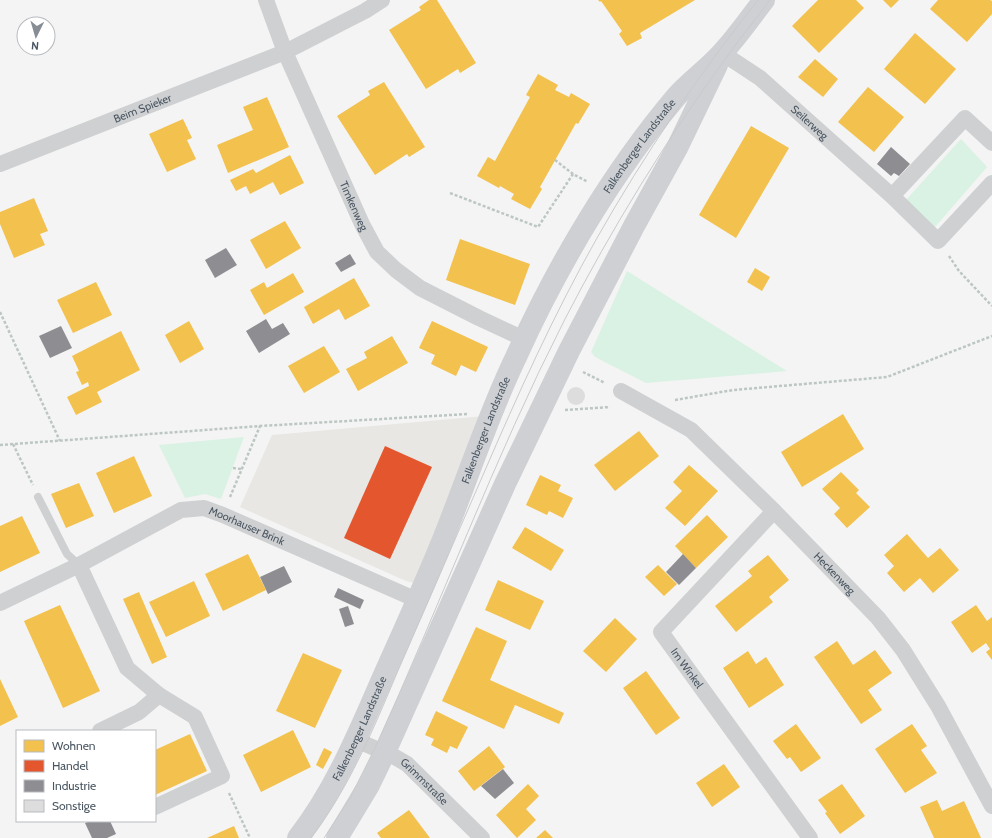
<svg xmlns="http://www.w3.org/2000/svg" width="992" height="838" font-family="Cabin,sans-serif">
  <rect width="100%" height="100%" fill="#f4f4f4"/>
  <path fill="#e8e7e3" d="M496,415L418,584L406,581L240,507L272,435Z"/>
  <g fill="#d9f2e3">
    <path d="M961,139L987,167L935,227L906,200Z"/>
    <path d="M627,271L787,371L646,383L595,357L591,352Z"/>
    <path d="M244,437L221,499L205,494L185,498L159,445Z"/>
  </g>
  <g fill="#f2c14e">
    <path d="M429,0H437L476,63L460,73L458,69L426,89L389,30L421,10L419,7Z"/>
    <path d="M598,0H695L640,33L642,38L627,46L619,34L622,31L601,1L600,2Z"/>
    <path d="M818,0H856L864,8L819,53L792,26Z"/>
    <path d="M883,0H899L891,8Z"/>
    <path d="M938,0H990L992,1V14L967,42L930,9Z"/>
    <path d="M915,33L956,69L925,104L884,69Z"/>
    <path d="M815,59L838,79L823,97L798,77Z"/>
    <path d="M538,74L558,85L555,90L569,97L571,93L590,104L578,124L576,123L540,187L542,189L530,209L511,199L514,194L500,186L499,188L477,176L488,157L495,161L530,97L526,95Z"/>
    <path d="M384,82L425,147L409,157L407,154L375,175L337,116L370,95L368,91Z"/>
    <path d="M868,87L904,117L874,152L838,122Z"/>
    <path d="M267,97L289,147L228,173L217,145L253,130L243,107Z"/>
    <path d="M183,119L192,138L187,140L196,159L167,172L149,134Z"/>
    <path d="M751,126L789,148L736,238L699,215Z"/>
    <path d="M290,155L304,183L280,195L273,182L250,194L246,186L236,191L230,180L253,169L256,173Z"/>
    <path d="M34,198L48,231L40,234L45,245L14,258L0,224V212Z"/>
    <path d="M285,221L301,248L266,269L250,240Z"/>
    <path d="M460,239L530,264L515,305L446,280Z"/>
    <path d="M755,268L770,277L762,291L747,282Z"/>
    <path d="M293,273L304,292L264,315L250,290L264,282L267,288Z"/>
    <path d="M354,278L370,306L345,320L339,309L313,324L304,307Z"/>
    <path d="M96,282L112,315L73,333L57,300Z"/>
    <path d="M189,321L204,349L180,363L165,335Z"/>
    <path d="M432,321L488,347L476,372L461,365L456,376L431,364L435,355L419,348Z"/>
    <path d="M121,331L140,370L97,392L102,402L76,415L67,397L89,386L88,382L82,385L76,372L79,371L72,356Z"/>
    <path d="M392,336L408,363L358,391L346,369L367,358L364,352Z"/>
    <path d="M324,346L340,372L304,393L288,366Z"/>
    <path d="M843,414L864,449L802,487L781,452Z"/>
    <path d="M639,431L659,456L615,491L594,465Z"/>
    <path d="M134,456L152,496L114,513L96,473Z"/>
    <path d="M689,465L718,491L685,526L665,508L682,491L673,482Z"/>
    <path d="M841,472L859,490L856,493L870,507L847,528L834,514L840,508L822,489Z"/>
    <path d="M540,475L561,485L558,491L573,498L563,518L549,511L547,515L526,505Z"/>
    <path d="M79,483L94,516L66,528L51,494Z"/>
    <path d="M707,515L728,537L696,568L675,546Z"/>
    <path d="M22,516L40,553L0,572V526Z"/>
    <path d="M525,527L564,550L551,571L512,548Z"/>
    <path d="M907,534L928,558L940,548L959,570L933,593L920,578L904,592L887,573L894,566L884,555Z"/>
    <path d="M248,554L266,590L223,611L205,574Z"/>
    <path d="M768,555L789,580L769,597L773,602L736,632L715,606L752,576L748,571Z"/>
    <path d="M658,565L677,584L664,596L645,577Z"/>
    <path d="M498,580L544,601L530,630L485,610Z"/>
    <path d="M194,581L210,616L166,637L149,602Z"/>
    <path d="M139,592L167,657L152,664L123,599Z"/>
    <path d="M60,605L100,691L63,708L24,621Z"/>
    <path d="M976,605L987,621L992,617V660L986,652L990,649L986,643L972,653L951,622Z"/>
    <path d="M615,618L637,639L606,672L583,651Z"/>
    <path d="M476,627L507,641L490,680L564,713L559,724L515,705L504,729L442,701Z"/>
    <path d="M837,641L853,665L875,650L892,673L868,690L882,710L861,724L814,657Z"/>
    <path d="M748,651L756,664L766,657L784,685L749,708L723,668Z"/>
    <path d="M303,653L342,670L315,728L276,711Z"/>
    <path d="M646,671L680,718L656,735L623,688Z"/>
    <path d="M0,679L18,717L0,726Z"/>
    <path d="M436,711L468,727L457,749L450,746L447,753L431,745L434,739L425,735Z"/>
    <path d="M796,724L821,758L801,772L790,757L787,759L773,741Z"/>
    <path d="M912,724L927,746L921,750L937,773L905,793L875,749Z"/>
    <path d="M293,730L311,767L261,792L243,755Z"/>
    <path d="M190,734L207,771L155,795V750Z"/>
    <path d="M489,746L505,767L474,791L458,771Z"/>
    <path d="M324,748L332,752L323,769L316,765Z"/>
    <path d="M724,764L740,787L712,807L696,783Z"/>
    <path d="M528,784L539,796L526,809L536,820L517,838L496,815Z"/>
    <path d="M842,784L865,816L840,834L825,813L827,812L818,800Z"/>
    <path d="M937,800L942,811L964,801L981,838H934L920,807Z"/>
    <path d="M409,810L430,838H381L377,833Z"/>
    <path d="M234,826L239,838H207Z"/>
    <path d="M545,830L553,838H536Z"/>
  </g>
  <path fill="#e4572e" d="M385,446L432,467L390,559L344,538Z"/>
  <g fill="#8d8d92">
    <path d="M891,147L910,164L899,176L894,173L891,176L877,164Z"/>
    <path d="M226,248L237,265L215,278L205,260Z"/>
    <path d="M350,254L356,264L341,272L335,263Z"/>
    <path d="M266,319L272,329L283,323L290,334L259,353L246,331Z"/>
    <path d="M61,326L72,348L50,358L39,336Z"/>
    <path d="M683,554L696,568L679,585L666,572Z"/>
    <path d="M284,566L292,582L268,594L260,577Z"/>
    <path d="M338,588L364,600L360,609L334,597Z"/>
    <path d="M348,606L354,624L345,627L339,609Z"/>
    <path d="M503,769L514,783L495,799L481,786Z"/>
    <path d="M91,821H110L116,834L107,838H92L85,823Z"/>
  </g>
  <circle fill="#ddddde" cx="576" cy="396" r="9"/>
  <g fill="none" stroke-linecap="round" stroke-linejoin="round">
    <g stroke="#bcc7c4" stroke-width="2.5" stroke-dasharray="3 2" stroke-linecap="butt">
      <path d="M555,160L573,174L588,182"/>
      <path d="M450,193L538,227L573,174"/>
      <path d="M949,256L959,271L992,306"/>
      <path d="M0,312L60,441"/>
      <path d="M583,372L605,383"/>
      <path d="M675,400L733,390L887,377L992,336"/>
      <path d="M565,410L610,407"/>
      <path d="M13,444L33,485"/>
      <path d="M0,445L260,426L468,414"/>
      <path d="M233,468L241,469"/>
      <path d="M230,497L260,426"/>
      <path d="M229,793L250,838"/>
    </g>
    <path stroke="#ced0d2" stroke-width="8" d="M38,497L67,554L79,565"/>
    <g stroke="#ced0d2" stroke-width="16">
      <path id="s1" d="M266,0L285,52L362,224L377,252L396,270L420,288L479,318L524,339"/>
      <path id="s2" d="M722,53L760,78L892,196L938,241L992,183"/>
      <path id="s3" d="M0,164L285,52L365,11L382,0"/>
      <path d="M892,196L965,118L992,143"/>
      <path id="s4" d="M621,391L691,430L774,511L878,618L903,650L938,706L992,806"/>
      <path id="s5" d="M774,511L661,632L810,838"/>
      <path d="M79,565L127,668L159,695L195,717L222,776L155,807"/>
      <path id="s6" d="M0,603L79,565L181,510L204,508L223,515L417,600"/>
      <path d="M100,731L139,712L159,695"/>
      <path id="s7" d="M356,740L395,757L407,764L482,838"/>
    </g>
    <g stroke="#ced0d4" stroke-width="22">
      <path id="s8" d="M298,838C336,789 359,732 384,675C404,630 425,584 444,537C468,477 488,415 516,357C557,266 612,173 676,97C690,81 708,69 722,53C737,37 750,18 764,0"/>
      <path d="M337,838L369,785L385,752L505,484L569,351L634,226L677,148L717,65"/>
    </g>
    <g stroke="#c9cacc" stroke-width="1">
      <path d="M311,838C349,788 373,730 397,673C426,607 454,541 483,475C518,394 554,314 597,238C644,155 699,74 758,0"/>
      <path d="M324,838L350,798L375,748C440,606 494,458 565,319C612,228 666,140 726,58C740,38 756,19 770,0"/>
    </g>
  </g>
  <g text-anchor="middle" stroke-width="4" stroke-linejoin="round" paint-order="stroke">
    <g font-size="11" fill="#4a5661" stroke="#fff">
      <text dy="4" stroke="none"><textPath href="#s3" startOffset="153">Beim Spieker</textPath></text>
      <text dy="4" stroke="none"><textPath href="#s2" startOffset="112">Seilerweg</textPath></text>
      <text dy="4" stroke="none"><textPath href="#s8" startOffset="774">Falkenberger Landstraße</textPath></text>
      <text dy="4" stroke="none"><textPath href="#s1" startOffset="224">Timkenweg</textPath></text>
      <text dy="4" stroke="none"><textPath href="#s8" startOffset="450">Falkenberger Landstraße</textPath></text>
      <text dy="4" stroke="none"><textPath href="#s6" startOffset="273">Moorhauser Brink</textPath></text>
      <text dy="4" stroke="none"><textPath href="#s4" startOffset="283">Heckenweg</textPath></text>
      <text dy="4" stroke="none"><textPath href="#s5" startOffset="210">Im Winkel</textPath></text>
      <text dy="4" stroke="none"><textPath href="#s8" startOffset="126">Falkenberger Landstraße</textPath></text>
      <text dy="4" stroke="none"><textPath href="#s7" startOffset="81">Grimmstraße</textPath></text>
    </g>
  </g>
  <rect x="16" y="730" width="140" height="92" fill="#ffffff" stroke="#b7bbc0"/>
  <rect x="24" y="740" width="20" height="12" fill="#f2c14e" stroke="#b7bbc0"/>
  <text x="52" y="750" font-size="12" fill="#4a5661">Wohnen</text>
  <rect x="24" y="760" width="20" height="12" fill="#e4572e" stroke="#b7bbc0"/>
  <text x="52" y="770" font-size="12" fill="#4a5661">Handel</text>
  <rect x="24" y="780" width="20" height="12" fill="#8d8d92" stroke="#b7bbc0"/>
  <text x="52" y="790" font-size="12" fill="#4a5661">Industrie</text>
  <rect x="24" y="800" width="20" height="12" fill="#ddddde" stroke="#b7bbc0"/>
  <text x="52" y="810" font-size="12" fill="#4a5661">Sonstige</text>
  <g transform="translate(36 36) rotate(185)"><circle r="19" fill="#ffffff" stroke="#b7bbc0"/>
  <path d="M0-3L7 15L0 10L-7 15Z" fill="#868d94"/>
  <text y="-6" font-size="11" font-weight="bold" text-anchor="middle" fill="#4a5661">N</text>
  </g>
</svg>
